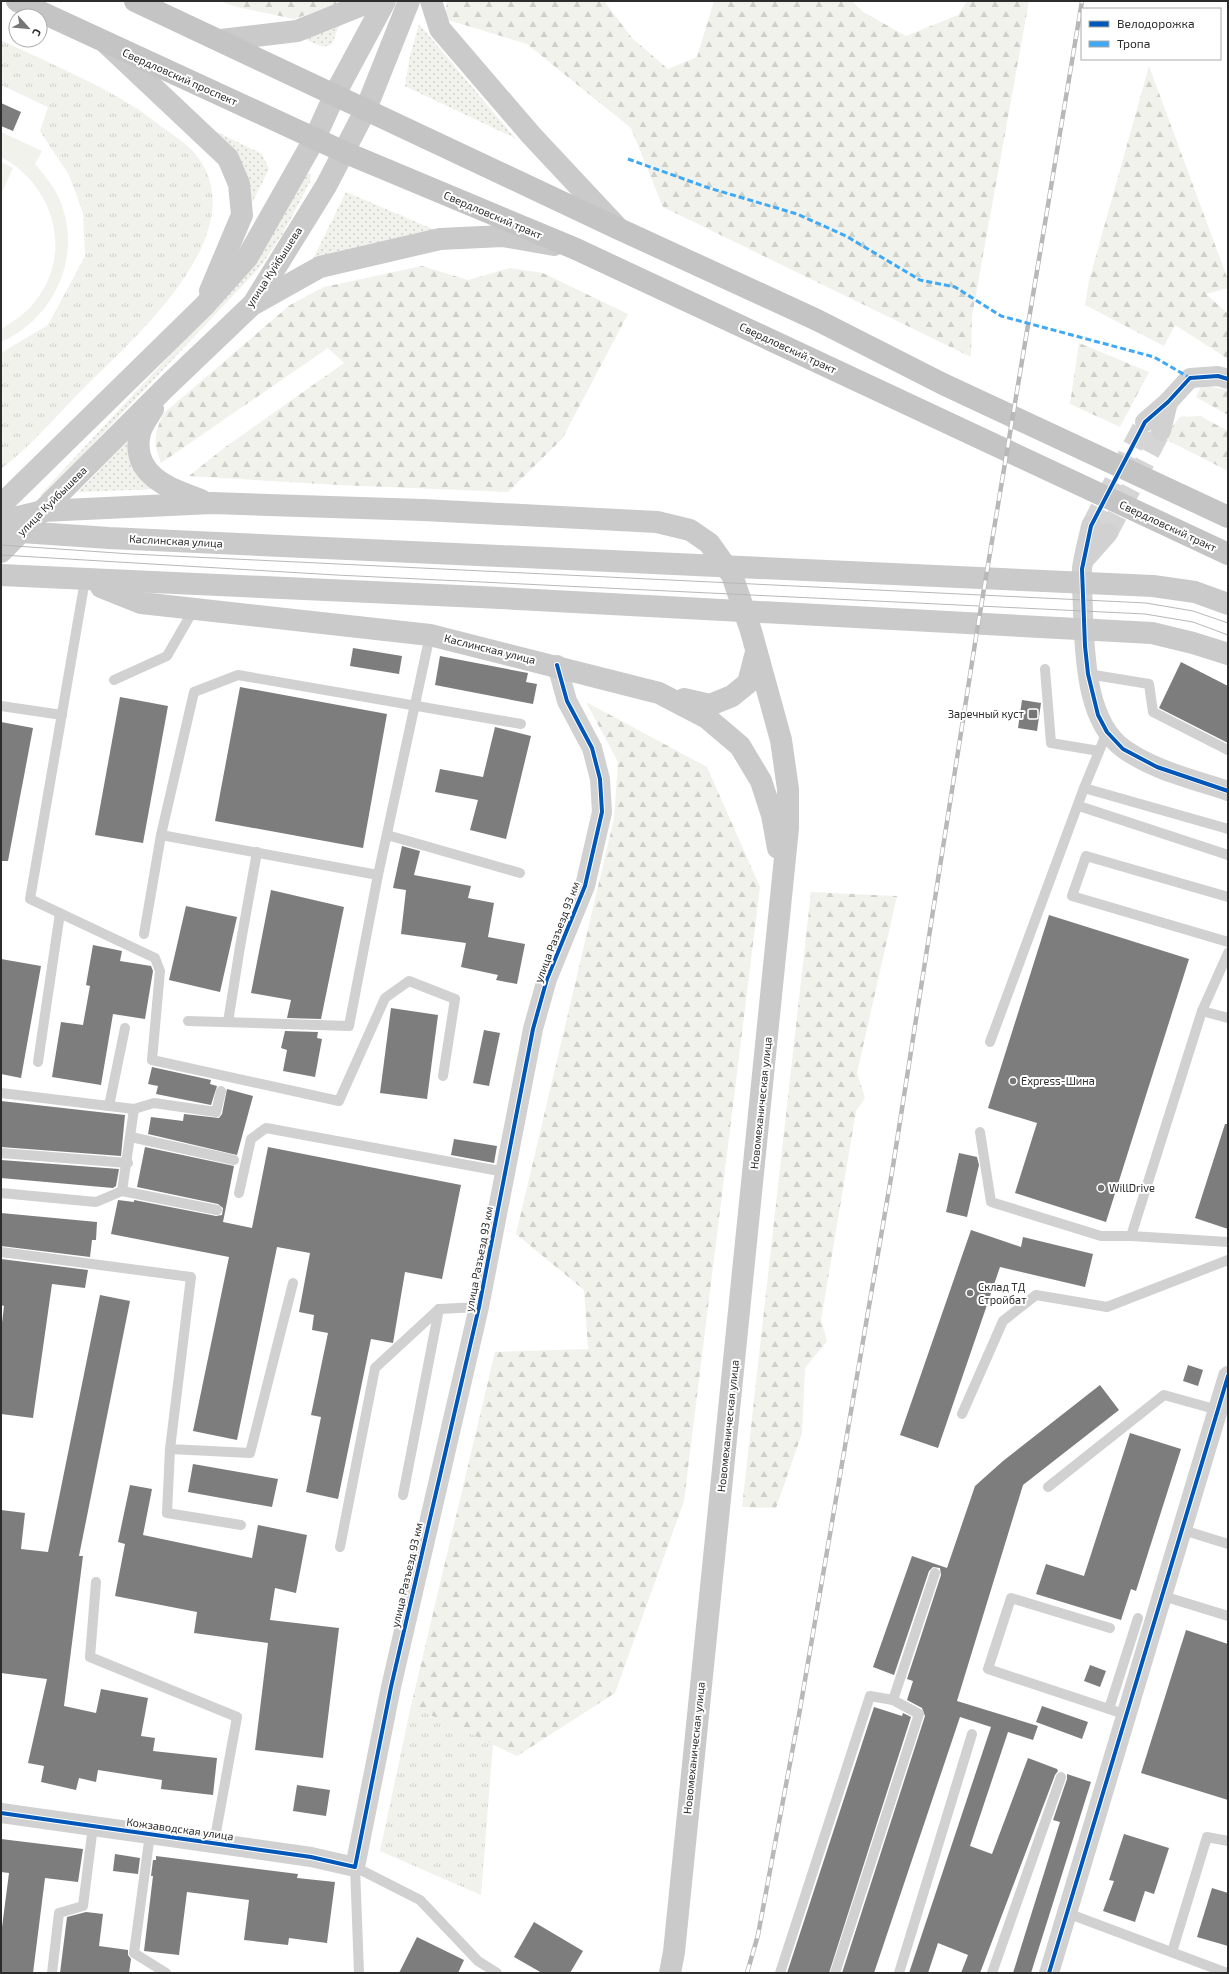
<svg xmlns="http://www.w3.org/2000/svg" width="1229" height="1974" font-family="'Exo 2',sans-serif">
  <defs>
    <pattern id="grass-dots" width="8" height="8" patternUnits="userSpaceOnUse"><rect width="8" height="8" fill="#f0f2eb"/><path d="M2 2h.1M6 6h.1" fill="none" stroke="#ced0ca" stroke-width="1.8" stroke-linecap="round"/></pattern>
    <pattern id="forest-firs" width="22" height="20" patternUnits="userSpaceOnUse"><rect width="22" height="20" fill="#f0f2eb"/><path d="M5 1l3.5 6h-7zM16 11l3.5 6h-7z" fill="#ced0ca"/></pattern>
    <pattern id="park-tufts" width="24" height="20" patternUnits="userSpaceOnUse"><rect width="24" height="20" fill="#f0f2eb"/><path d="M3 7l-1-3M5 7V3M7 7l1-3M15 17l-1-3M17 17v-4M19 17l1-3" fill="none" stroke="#ced0ca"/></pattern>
  </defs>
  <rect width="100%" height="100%" fill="#fff"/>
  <g fill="url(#grass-dots)">
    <path d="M419,24L515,138L405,86L410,56Z"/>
    <path d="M339,26L332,44L323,47L300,37Z"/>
    <path d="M217,132L262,154L269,169L248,211Z"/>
    <path d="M307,173L311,175L310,182L282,235L260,267L43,497L40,495L243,276Z"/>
    <path d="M346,192L435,230L313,259Z"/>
    <path d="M130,439L155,489L78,492Z"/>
  </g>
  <g fill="url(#forest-firs)">
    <path d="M222,1H345L294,19L233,6Z"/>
    <path d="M447,1H604L632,38L668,69L697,57L714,1H852L863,12L906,36L958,15L967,1H1029L972,316L971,357L663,207L631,128L527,44L445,19Z"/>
    <path d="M1149,66L1228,280V288L1206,294L1228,314V359L1175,325L1164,346L1085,305L1089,281Z"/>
    <path d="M422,266L468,280L510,268L543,273L628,314L562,439L508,492L339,485L189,476L224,448L344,363L328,348L161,463C153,440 154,434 164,413L290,305L324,287Z"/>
    <path d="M1079,343L1149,372L1120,427L1070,404Z"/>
    <path d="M1202,385L1228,390V415L1196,397Z"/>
    <path d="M1200,416L1228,431V471L1163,438L1180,417Z"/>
    <path d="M586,702L707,767L760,887L684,1501L615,1693L517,1756L411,1706L495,1352L588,1349L584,1290L516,1234L614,819L618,762Z"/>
    <path d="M811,892L897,896L857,1073L865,1098L856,1111L821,1320L827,1341L805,1368L802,1433L776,1508L742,1507Z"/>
  </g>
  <g fill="url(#park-tufts)">
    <path d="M1,40C46,62 94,81 136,108C147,115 156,123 166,130C179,139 193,148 201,162C250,238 132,340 84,388C57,415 31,446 1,469V353L48,325L85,256L83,213L69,175L40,131L48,107L1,85Z"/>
    <path d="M411,1706L493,1744L481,1895L380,1851Z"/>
  </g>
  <g fill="#f0f2eb">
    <path d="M1,132L42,151L35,164C43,174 51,183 57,194C85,251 57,317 1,342V329C14,321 27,313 36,300C74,252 53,184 1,157Z"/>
    <path d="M1,162L13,168L1,194Z"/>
  </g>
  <g fill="#7d7d7d">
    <path d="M1,103L21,112L13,131L1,126Z"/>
    <path d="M353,648L402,656L399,674L350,666Z"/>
    <path d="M440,656L528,673L526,682L537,684L533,704L435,685Z"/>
    <path d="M1181,662L1228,686V743L1159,708Z"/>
    <path d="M240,687L387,714L363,848L215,821Z"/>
    <path d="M120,697L168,706L143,843L95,835Z"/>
    <path d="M1022,700L1041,703L1037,731L1018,728Z"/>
    <path d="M1,722L33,728L8,861H1Z"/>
    <path d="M495,727L531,736L506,839L470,830L478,800L435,792L440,769L483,777Z"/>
    <path d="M402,846L420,851L414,875L471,886L468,898L494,903L488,937L525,944L517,984L496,980L498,975L461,967L466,943L401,934L406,890L393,888Z"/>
    <path d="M271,890L344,907L321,1019L287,1018L291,1000L251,993Z"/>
    <path d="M186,906L237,917L220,992L169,980Z"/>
    <path d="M1049,915L1189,959L1106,1222L1015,1193L1037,1123L988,1108Z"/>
    <path d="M93,945L122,951L120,961L151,966L153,971L145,1019L113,1014L101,1085L52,1077L61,1022L83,1025L90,986L86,985Z"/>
    <path d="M1,959L41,966L21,1078L1,1074Z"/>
    <path d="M391,1008L438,1015L427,1099L380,1093Z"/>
    <path d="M484,1030L500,1033L489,1086L473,1083Z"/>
    <path d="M285,1031L318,1032L317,1038L322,1039L315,1077L283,1071L287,1050L281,1048Z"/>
    <path d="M152,1067L211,1080L210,1084L217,1086L211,1105L156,1094L158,1086L148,1084Z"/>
    <path d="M227,1089L253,1096L237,1155L148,1134L151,1117L183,1121L184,1114L219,1118L222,1114Z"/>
    <path d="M1,1101L125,1115L121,1156L1,1147Z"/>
    <path d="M1225,1124H1228V1229L1195,1218Z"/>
    <path d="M454,1139L497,1146L494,1163L451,1155Z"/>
    <path d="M145,1147L234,1166L223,1222L252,1228L268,1147L461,1185L442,1279L405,1272L393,1343L371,1339L338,1499L306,1492L321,1417L311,1415L328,1333L312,1330L314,1315L299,1312L310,1253L277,1247L237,1440L193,1431L229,1257L111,1234L118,1200L134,1202V1200L216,1216L222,1215L223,1208L218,1204L137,1187Z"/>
    <path d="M959,1153L977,1157L979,1165L967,1217L946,1212Z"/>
    <path d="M1,1160L119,1169L116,1186L113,1188L1,1178Z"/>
    <path d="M1,1213L97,1222L96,1240H92L90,1257L1,1246Z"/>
    <path d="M971,1230L1021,1247L1023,1237L1093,1254L1085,1287L1000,1267L938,1448L900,1435Z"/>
    <path d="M1,1259L88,1270L85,1288L52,1284L33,1418L1,1414V1331L4,1306L1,1305Z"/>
    <path d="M100,1295L130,1301L79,1556H83L64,1706L96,1713L101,1689L148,1698L141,1736L155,1738L153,1751L217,1758L213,1795L161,1789L162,1780L98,1770L96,1782L79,1778L76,1790L41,1782L44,1766L28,1763L47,1679L1,1673V1510L25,1513L21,1549L48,1552Z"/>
    <path d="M1188,1365L1203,1370L1198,1386L1183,1381Z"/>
    <path d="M1100,1385L1119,1410L1023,1485L957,1701L1038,1726L1033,1740L1008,1732L970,1846L992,1854L1028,1758L1057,1769L1058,1771L1055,1775L980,1973H961L968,1955L938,1943L928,1973H909L991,1727L960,1717L874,1973H842L925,1716L922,1708L907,1700L913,1681L907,1679L941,1575L940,1568L933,1567L929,1571L894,1675L873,1667L912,1556L947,1568L975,1486L1003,1461Z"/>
    <path d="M1130,1433L1181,1449L1136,1591L1131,1589L1121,1620L1036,1594L1046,1564L1084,1576Z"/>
    <path d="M193,1464L278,1479L272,1507L188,1492Z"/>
    <path d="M130,1485L152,1489L143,1535L252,1558L258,1525L307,1535L296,1593L275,1588L270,1620L339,1628L323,1758L255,1750L268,1643L194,1633L197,1612L115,1596L125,1544L118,1542Z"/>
    <path d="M1186,1630L1228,1644V1800L1141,1773Z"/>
    <path d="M1090,1665L1106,1671L1100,1687L1084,1681Z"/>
    <path d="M1042,1706L1088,1722L1082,1739L1036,1722Z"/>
    <path d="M874,1707L902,1716L903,1713L911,1717L829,1973H787Z"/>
    <path d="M1067,1774L1091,1782L1031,1973H1013L1060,1822L1053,1820L1067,1779Z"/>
    <path d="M297,1785L330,1790L326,1816L293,1811Z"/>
    <path d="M1124,1834L1169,1848L1154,1894L1145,1891L1135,1922L1103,1911L1114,1881L1109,1880Z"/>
    <path d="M1,1839L83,1849L78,1882L45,1878L33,1973H1V1935L9,1873L1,1872Z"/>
    <path d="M115,1854L140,1858L138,1874L113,1871Z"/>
    <path d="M156,1856L298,1874L297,1878L335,1882L327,1943L289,1938L288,1945L244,1940L249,1900L187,1892L179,1955L144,1951L153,1876H151L153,1860H156Z"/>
    <path d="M1212,1888L1228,1893V1946L1197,1937Z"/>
    <path d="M86,1912L103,1914L99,1946L128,1950V1955L131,1959L129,1973H60L67,1917Z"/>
    <path d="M534,1922L583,1951L570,1973H542L514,1957Z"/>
    <path d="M417,1937L464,1960L458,1973H399Z"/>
  </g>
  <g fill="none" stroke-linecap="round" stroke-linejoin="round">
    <g stroke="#d5d5d5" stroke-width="20" stroke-dasharray="20 10" stroke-linecap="butt">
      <path d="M1091,526L1145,422"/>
      <path d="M1108,533L1161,431"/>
    </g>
    <g stroke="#d1d1d1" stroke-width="10">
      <path d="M85,580L30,899L155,958L160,971L152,1060L339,1101L385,998L409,981L455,999L443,1076"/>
      <path d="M1045,669L1051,743L1099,751"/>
      <path d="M1088,674L1149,684L1153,712L1228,750"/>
      <path d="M114,680L167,656L194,609"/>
      <path d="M1,706L62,715"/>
      <path d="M1084,788L1228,829"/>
      <path d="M1079,806L1228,855"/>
      <path d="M387,835L520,873"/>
      <path d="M378,875L161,835L194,692L238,675L521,724"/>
      <path d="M1228,897L1086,856L1072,896L1228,942"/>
      <path d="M144,934L161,835"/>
      <path d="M1228,953L1202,1011L1131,1236L1228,1242"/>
      <path d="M1202,1011L1228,1018"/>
      <path d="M188,1021L349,1026L378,875L430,635"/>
      <path d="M228,1022L240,947L257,852"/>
      <path d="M990,1042L1084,788L1107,732"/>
      <path d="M38,1062L60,913"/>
      <path d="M1,1093L134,1109L154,1103L216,1112L221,1091"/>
      <path d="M109,1106L125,1028"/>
      <path d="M134,1109L122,1191L217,1210"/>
      <path d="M980,1132L991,1202L1101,1236H1131"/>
      <path d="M131,1137L234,1160"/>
      <path d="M1,1153L128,1163"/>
      <path d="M1,1193L96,1202L122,1191"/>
      <path d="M239,1193L251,1139L266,1128L505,1172"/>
      <path d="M1,1252L191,1277L170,1449L250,1453L293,1283"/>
      <path d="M962,1414L1003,1321L1036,1295L1107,1307L1228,1260"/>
      <path d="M170,1449L167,1513L241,1525"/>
      <path d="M1048,1487L1164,1395L1218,1410"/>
      <path d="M403,1495L439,1309L479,1307"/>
      <path d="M1183,1530L1228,1544"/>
      <path d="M340,1547L375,1368L439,1309"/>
      <path d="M96,1582L90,1657L237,1717L214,1843"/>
      <path d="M1163,1596L1228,1616"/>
      <path d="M1110,1628L1011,1598L988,1669L1127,1715"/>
      <path d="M1109,1709L1138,1618"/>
      <path d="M150,1834L134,1953L166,1973"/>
      <path d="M1067,1913L1227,1973"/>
      <path d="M1172,1952L1207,1837L1228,1841"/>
      <path d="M52,1973L59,1913L83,1906L93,1826"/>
      <path d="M359,1973L355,1867L420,1900L478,1961L497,1973"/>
      <path d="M780,1973L870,1696L893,1700"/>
      <path d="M835,1973L919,1714L893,1700L935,1573"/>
      <path d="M899,1973L972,1734"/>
      <path d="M992,1973L1061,1777"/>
    </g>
    <g stroke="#d1d1d1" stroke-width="20">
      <path d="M1145,422L1168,402L1190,378L1218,376L1228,379"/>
      <path d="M1161,431L1168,402"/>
      <path d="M1091,526C1088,540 1084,554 1082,568C1081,582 1083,599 1083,614C1085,656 1086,722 1124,749C1155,771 1193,779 1228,791"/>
      <path d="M1084,560L1108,533"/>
      <path d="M1,1813L311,1857L355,1867L391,1687L479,1307L533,1029L547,979L585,886L602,812L600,779L592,748L567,701L557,665"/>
      <path d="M1049,1973L1228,1376"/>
    </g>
    <g stroke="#cacaca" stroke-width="22">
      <path d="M431,1L440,29L531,135L618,228"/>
      <path d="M221,40L297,31L372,1"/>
      <path d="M106,43L228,158L239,184L242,215L210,291"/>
      <path d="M254,304L320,267L440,239L503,236L554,245"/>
      <path d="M153,409C149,416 142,425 140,433C130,475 170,489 201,500"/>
      <path d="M1,505L204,306L247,258L315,138L335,94L385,1"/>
      <path d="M1,521L43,511L212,503L423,510L657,522L690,530L709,543L732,575L751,631L781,740L788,789V828L674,1952L670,1973"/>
      <path d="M1,529L21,532L109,538L1153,586L1195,592L1228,604"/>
      <path d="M1,552L166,387L253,304L326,186L366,109L409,1"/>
      <path d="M1,575L480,597L1152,633L1193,643L1228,654"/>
      <path d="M101,587L141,603L430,635L659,693L707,718L740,746L761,781L772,815L778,848"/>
      <path d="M684,699L710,705L732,696L748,683L756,652"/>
    </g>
    <g stroke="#c4c4c4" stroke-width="22">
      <path d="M17,1L344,152L576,249L1228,554"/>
      <path d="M135,1L619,229L817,320L943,384L1228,517"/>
    </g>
    <g stroke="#b8b8b8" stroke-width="1">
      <path d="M1,545L131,554L1146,603L1193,611L1228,623"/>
      <path d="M1,555L336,575L1145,614L1193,622L1228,635"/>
    </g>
    <g stroke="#b8b8b8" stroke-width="4.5">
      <path id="rail" d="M747,1973L758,1935L799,1715L893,1166L976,637L1082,1"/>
    </g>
    <use href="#rail" stroke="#fff" stroke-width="3" stroke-dasharray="9" stroke-linecap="butt"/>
    <path stroke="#3fa9f5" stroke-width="3" stroke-dasharray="6 3" stroke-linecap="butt" d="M628,159L709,188L797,214L846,236L920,280L955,287L1001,316L1154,357L1190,378"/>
    <g stroke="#fff" stroke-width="6">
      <g id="cycleway">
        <path d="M1228,379L1218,376L1190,378L1168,402L1145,422L1091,526L1082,569L1085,646L1088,674L1098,715L1107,732L1123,749L1157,767L1228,791"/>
        <path d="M1,1813L311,1857L355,1867L391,1687L479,1307L533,1029L547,979L585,886L602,812L600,779L592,748L567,701L557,665"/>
        <path d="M1049,1973L1228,1376"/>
      </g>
    </g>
    <use href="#cycleway" stroke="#0057b8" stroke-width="4"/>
  </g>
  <g fill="#767676" stroke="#fff" stroke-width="1.5">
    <rect x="1028" y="709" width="10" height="10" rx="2"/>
    <circle cx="1013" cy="1081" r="4"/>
    <circle cx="1101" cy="1188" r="4"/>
    <circle cx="970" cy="1293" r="4"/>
  </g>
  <g text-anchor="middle" stroke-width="4" stroke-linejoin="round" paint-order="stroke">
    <g font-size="11" fill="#2c2c2c" stroke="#fff">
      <text transform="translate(180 77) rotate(24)" y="4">Свердловский проспект</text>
      <text transform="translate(493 215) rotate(23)" y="4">Свердловский тракт</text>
      <text transform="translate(274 267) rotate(-57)" y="4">улица Куйбышева</text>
      <text transform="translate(788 348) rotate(25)" y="4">Свердловский тракт</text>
      <text transform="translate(52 501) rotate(-45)" y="4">улица Куйбышева</text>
      <text transform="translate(1168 526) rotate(25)" y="4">Свердловский тракт</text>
      <text transform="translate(176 541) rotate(3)" y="4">Каслинская улица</text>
      <text transform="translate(490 649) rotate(14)" y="4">Каслинская улица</text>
      <text transform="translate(557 932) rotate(-69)" y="4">улица Разъезд 93 км</text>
      <text transform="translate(761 1103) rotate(-84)" y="4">Новомеханическая улица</text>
      <text transform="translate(479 1259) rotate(-79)" y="4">улица Разъезд 93 км</text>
      <text transform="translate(728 1426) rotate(-84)" y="4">Новомеханическая улица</text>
      <text transform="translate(407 1575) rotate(-77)" y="4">улица Разъезд 93 км</text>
      <text transform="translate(694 1748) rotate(-84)" y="4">Новомеханическая улица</text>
      <text transform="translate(180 1829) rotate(8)" y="4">Кожзаводская улица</text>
    </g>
    <g font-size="11" fill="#2c2c2c" stroke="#fff" text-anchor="start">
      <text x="1024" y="718" text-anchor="end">Заречный куст</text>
      <text x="1021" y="1085">Express-Шина</text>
      <text x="1109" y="1192">WillDrive</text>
      <text x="978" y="1291">Склад ТД<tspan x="978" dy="13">Стройбат</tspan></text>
    </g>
  </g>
  <rect width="1229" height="1974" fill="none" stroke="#2c2c2c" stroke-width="4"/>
  <rect x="1081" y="8" width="140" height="52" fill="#ffffff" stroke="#ababab"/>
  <rect x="1089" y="21" width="20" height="6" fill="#0057b8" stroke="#ababab"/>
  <text x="1117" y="28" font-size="12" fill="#2c2c2c">Велодорожка</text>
  <rect x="1089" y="41" width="20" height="6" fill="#3fa9f5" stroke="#ababab"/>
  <text x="1117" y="48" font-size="12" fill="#2c2c2c">Тропа</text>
  <g transform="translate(28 28) rotate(117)"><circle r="19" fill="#ffffff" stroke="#ababab"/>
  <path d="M0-3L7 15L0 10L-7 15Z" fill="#767676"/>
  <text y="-6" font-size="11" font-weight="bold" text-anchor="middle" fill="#2c2c2c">С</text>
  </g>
</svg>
